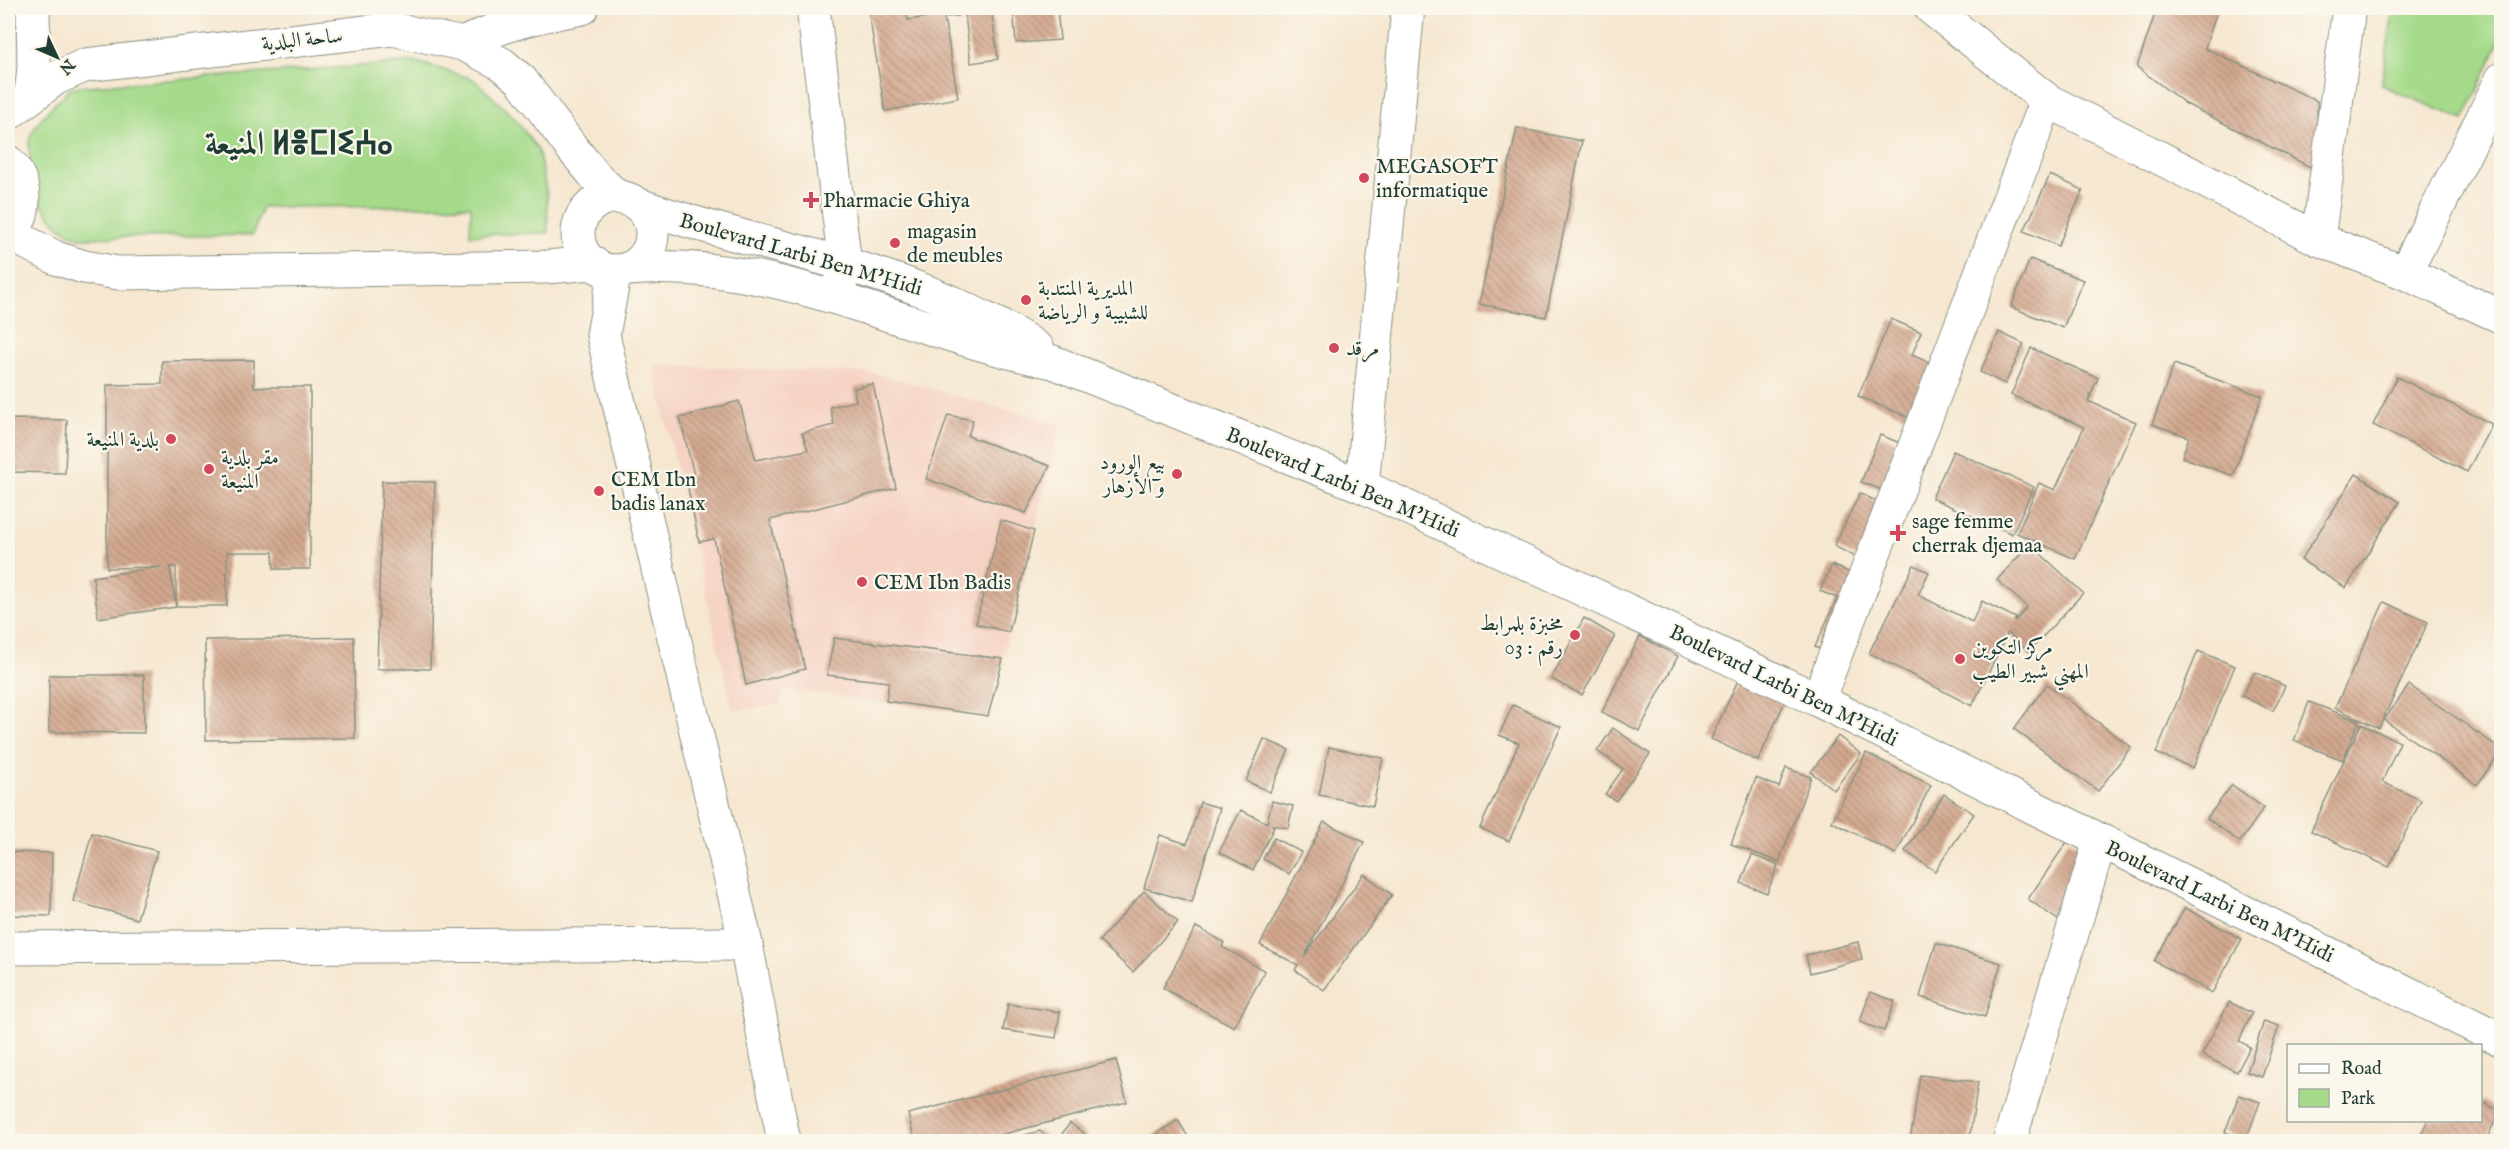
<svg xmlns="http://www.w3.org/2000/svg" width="2509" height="1149" font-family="'IM FELL English',Amiri,'Noto Sans Tifinagh',serif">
  <defs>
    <pattern id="building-back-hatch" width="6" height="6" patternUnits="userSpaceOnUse" patternTransform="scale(1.5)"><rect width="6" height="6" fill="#d3a78e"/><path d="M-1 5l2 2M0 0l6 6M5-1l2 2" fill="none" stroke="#ab8975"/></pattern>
  </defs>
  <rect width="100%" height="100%" fill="#fbf7ec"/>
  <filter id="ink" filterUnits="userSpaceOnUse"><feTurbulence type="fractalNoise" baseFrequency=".0167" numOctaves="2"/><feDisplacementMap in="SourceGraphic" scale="12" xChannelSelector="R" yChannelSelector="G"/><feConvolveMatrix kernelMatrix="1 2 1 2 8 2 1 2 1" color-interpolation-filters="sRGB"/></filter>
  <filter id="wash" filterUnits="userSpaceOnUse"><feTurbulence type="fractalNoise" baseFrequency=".008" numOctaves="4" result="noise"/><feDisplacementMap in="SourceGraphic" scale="24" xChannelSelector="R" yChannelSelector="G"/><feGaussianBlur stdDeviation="1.35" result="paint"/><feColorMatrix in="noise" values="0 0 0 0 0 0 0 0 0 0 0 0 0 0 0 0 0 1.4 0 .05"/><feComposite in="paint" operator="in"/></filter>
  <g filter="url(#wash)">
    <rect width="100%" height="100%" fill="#f6e7d0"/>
    <path fill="#f5d2c3" d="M653,365L874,373L1061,425L988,716L785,690L779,704L733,711Z"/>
    <g fill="#a5da8a" stroke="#628c5f" stroke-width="1.5">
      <path d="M2394,8H2501V39L2464,120L2381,85Z"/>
      <path d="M417,62L473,79L513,116L538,150L547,195L548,233L470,235L471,206L262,207L253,235L79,238C47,224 32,194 30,160C30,155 28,147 29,142C32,123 59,100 72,87Z"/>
    </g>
    <g id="blocks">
      <g fill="url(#building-back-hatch)">
        <path d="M868,8H906L908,20L934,16L933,8H958V16L944,17L958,98L885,111Z"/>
        <path d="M964,8H991L998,59L971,63Z"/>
        <path d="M1013,8H1057L1060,40L1016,43Z"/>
        <path d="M2157,8H2218L2205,48L2317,101L2318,171L2186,104L2137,67Z"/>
        <path d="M1517,128L1582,141L1546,317L1479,304Z"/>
        <path d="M2050,175L2083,190L2058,246L2024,231Z"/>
        <path d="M2030,259L2083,280L2063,328L2011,307Z"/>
        <path d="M1891,319L1921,332L1912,355L1956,374L1934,428L1858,396Z"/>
        <path d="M1999,332L2024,344L2005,384L1980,372Z"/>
        <path d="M2031,348L2098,378L2088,401L2136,422L2075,559L2017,533L2039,483L2055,490L2084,427L2011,395Z"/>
        <path d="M254,360V387H310V569H274L273,552H227V606H176V567H170L176,607L98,618L93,577L161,567L107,568V385L162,384V361Z"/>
        <path d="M2174,364L2262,396L2233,476L2182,457L2189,437L2152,424Z"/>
        <path d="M2397,377L2492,424L2467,472L2373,425Z"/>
        <path d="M873,384L896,488L770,520L805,669L746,685L714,539L699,542L686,478L694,475L680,418L739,401L756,460L808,450L802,433L834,425L830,407L856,401L854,388Z"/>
        <path d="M948,415L973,420L968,436L1050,466L1026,513L926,479Z"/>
        <path d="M8,419L67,420L65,473L8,472Z"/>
        <path d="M1880,435L1905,445L1887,492L1861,482Z"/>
        <path d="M1953,451L2034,487L2012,534L1932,498Z"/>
        <path d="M2356,474L2400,502L2346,588L2301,560Z"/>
        <path d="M382,481L435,482L430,669H377Z"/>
        <path d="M1860,493L1901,514L1875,567L1834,546Z"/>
        <path d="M1001,520L1034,531L1009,632L976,624Z"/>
        <path d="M2030,544L2083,593L2029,652L2008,633L1972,706L1869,653L1914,565L1929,572L1918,595L1972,622L1982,601L2016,618L2014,622L2027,607L1997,580Z"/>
        <path d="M1832,565L1873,583L1839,657L1815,647L1837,598L1820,591Z"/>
        <path d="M2384,602L2428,622L2379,728L2335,708Z"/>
        <path d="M1584,618L1615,636L1582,695L1551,679Z"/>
        <path d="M1640,636L1678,656L1639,731L1602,712Z"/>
        <path d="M354,637L355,738L206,740L205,640Z"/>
        <path d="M834,638L1003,659L988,716L886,701L889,682L827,675Z"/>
        <path d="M2198,651L2235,666L2193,768L2156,753Z"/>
        <path d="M2255,672L2285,686L2273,711L2242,696Z"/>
        <path d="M49,675H144V733L49,732Z"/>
        <path d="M1740,676L1787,697L1758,761L1711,739Z"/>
        <path d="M2047,684L2131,747L2098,791L2014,729Z"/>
        <path d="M2409,685L2502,750L2477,785L2384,720Z"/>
        <path d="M2309,702L2359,721L2343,760L2294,741Z"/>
        <path d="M1513,705L1561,727L1509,841L1480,828L1519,743L1499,735Z"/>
        <path d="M2361,724L2400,742L2382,782L2421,800L2389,867L2311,831Z"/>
        <path d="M1613,728L1650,754L1616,801L1605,794L1623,769L1597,751Z"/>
        <path d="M1838,736L1861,754L1834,790L1811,772Z"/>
        <path d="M1264,739L1289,750L1270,792L1246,781Z"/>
        <path d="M1329,747L1383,758L1373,806L1319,795Z"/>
        <path d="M1866,753L1931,785L1896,854L1832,822Z"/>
        <path d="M1786,768L1811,777L1779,862L1731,844L1756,778L1779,787Z"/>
        <path d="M2232,785L2264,808L2240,842L2207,818Z"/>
        <path d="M1944,794L1974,814L1935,871L1905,851Z"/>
        <path d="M1272,801L1293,806L1288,828L1271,825L1274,827L1253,870L1219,852L1241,810L1267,823Z"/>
        <path d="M1200,802L1220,808L1192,902L1144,888L1160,835L1187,844Z"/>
        <path d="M1324,822L1364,842L1304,957L1364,874L1392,895L1324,990L1295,970L1298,965L1260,945Z"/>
        <path d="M92,833L157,851L137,919L73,901Z"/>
        <path d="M1274,838L1301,852L1289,874L1263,859Z"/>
        <path d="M2069,839L2106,864L2065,925L2028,899Z"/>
        <path d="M8,852L52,853L51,916L8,915Z"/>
        <path d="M1752,855L1778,865L1767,893L1741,883Z"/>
        <path d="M1144,891L1178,922L1133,972L1099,941Z"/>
        <path d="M2185,908L2242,939L2212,993L2154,961Z"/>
        <path d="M1196,927L1224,942L1222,947L1265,971L1234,1027L1163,988Z"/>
        <path d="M1858,942L1862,959L1810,973L1806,955Z"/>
        <path d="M1936,943L2001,963L1985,1017L1920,997Z"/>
        <path d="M1870,992L1895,1001L1884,1031L1860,1022Z"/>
        <path d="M2229,1002L2252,1013L2239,1041L2250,1047L2237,1072L2202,1055Z"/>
        <path d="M1008,1004L1060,1012L1056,1038L1003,1030Z"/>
        <path d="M2264,1021L2279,1026L2262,1077L2247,1072Z"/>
        <path d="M1116,1060L1127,1102L973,1142H915L908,1114Z"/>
        <path d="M1920,1075L1978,1082L1969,1142H1910Z"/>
        <path d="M2239,1095L2260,1102L2246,1140L2225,1132Z"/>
        <path d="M2481,1101L2500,1111L2485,1142H2417L2428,1120H2481Z"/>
        <path d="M1178,1120L1191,1142H1143Z"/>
        <path d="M2502,1121V1142H2493Z"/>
        <path d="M1070,1123L1086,1135L1088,1142H1056Z"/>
        <path d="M1040,1131L1054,1142H1002V1141Z"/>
      </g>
    </g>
  </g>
  <g filter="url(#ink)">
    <use href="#blocks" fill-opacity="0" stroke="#8a9282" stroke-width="1.5"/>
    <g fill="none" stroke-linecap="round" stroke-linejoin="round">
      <g stroke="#8a9282" stroke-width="35">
        <g id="minor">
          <path d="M813,8L845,264L841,282"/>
          <path d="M463,44C505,23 537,16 582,8"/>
          <path d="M31,95L34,68L33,8"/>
          <path d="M8,114L56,78L86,65L392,29L463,44L502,64L521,80L572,148L596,177L616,196"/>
          <path d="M8,162C28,182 28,216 8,236"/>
          <circle cx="615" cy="234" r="37"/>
          <path d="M639,205C750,245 869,260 974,313C996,324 1018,334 1038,349"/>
          <path d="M10,234L56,258L84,267L118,273L547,267L593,263"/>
          <path d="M2318,239L2349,8"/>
          <path d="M627,269C775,255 912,335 1053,362L1362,486L1818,700L2502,1040"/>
          <path d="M615,271L603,335L746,944L784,1142"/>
          <path d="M2405,273L2502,79"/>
          <path d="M1362,486L1408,8"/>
          <path d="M1818,700L2047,100"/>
          <path d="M8,948L746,944"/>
          <path d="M2009,1142L2100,841"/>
        </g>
      </g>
      <g stroke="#8a9282" stroke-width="35">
        <path id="major" d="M1931,8L2047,100L2318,239L2405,273L2502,317"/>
      </g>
      <use href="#minor" stroke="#fff" stroke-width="33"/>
      <use href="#major" stroke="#fff" stroke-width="33"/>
    </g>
  </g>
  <g fill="#d1495b" stroke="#fbf7ec" stroke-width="2">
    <circle cx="1364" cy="178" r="6"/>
    <path d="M808 191h6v6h6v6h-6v6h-6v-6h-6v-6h6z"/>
    <circle cx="895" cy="243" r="6"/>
    <circle cx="1026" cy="300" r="6"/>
    <circle cx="1334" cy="348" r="6"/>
    <circle cx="171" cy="439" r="6"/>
    <circle cx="209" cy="469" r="6"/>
    <circle cx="1177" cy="474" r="6"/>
    <circle cx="599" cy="491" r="6"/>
    <path d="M1895 524h6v6h6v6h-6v6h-6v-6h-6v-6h6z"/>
    <circle cx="862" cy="582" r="6"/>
    <circle cx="1575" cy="635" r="6"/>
    <circle cx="1960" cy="659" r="6"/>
  </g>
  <g text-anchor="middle" stroke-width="4.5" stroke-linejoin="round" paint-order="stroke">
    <g font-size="21" fill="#1f3d34" stroke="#fbf7ec">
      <text transform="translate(302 39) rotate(-6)" y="7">ساحة البلدية</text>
      <text transform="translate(801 254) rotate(16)" y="7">Boulevard Larbi Ben M'Hidi</text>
      <text transform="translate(1343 482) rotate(23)" y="7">Boulevard Larbi Ben M'Hidi</text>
      <text transform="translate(1784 685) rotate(26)" y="7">Boulevard Larbi Ben M'Hidi</text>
      <text transform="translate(2220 901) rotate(26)" y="7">Boulevard Larbi Ben M'Hidi</text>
    </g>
    <g font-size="21" fill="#1f3d34" stroke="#fbf7ec" text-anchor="start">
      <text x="1376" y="173">MEGASOFT<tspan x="1376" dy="24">informatique</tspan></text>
      <text x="823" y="207">Pharmacie Ghiya</text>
      <text x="907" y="238">magasin<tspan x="907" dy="24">de meubles</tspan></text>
      <text x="1038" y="295">المديرية المنتدبة<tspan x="1038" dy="24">للشبيبة و الرياضة</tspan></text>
      <text x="1346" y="355">مرقد</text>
      <text x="159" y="446" text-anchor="end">بلدية المنيعة</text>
      <text x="221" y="464">مقر بلدية<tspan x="221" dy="24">المنيعة</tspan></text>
      <text x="1165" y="469" text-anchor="end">بيع الورود<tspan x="1165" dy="24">و الأزهار</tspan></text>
      <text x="611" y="486">CEM Ibn<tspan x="611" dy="24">badis lanax</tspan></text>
      <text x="1912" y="528">sage femme<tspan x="1912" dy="24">cherrak djemaa</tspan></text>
      <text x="874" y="589">CEM Ibn Badis</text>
      <text x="1563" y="630" text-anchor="end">مخبزة بلمرابط<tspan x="1563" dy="24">رقم : 03</tspan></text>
      <text x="1972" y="654">مركز التكوين<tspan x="1972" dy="24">المهني شبير الطيب</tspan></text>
    </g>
    <g font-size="33" font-weight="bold" fill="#1f3d34" stroke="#fbf7ec">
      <text x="299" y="154">المنيعة ⵍⴻⵎⵏⵉⵄⴰ</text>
    </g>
  </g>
  <rect width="2509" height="1149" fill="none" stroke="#fbf7ec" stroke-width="30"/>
  <rect x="2287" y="1044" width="195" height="78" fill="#fbf7ec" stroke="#a3ada2" stroke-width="1.5"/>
  <rect x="2299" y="1064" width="30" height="9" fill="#ffffff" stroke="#a3ada2" stroke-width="1.5"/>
  <text x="2341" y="1074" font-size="18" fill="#1f3d34">Road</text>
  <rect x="2299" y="1089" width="30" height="18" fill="#a5da8a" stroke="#a3ada2" stroke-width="1.5"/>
  <text x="2341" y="1104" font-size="18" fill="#1f3d34">Park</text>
  <g transform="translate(57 57) rotate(134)" stroke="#fbf7ec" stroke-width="4.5" paint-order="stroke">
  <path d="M0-4.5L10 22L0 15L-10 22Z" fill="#1f3d34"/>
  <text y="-9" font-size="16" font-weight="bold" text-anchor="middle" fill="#1f3d34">N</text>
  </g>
</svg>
